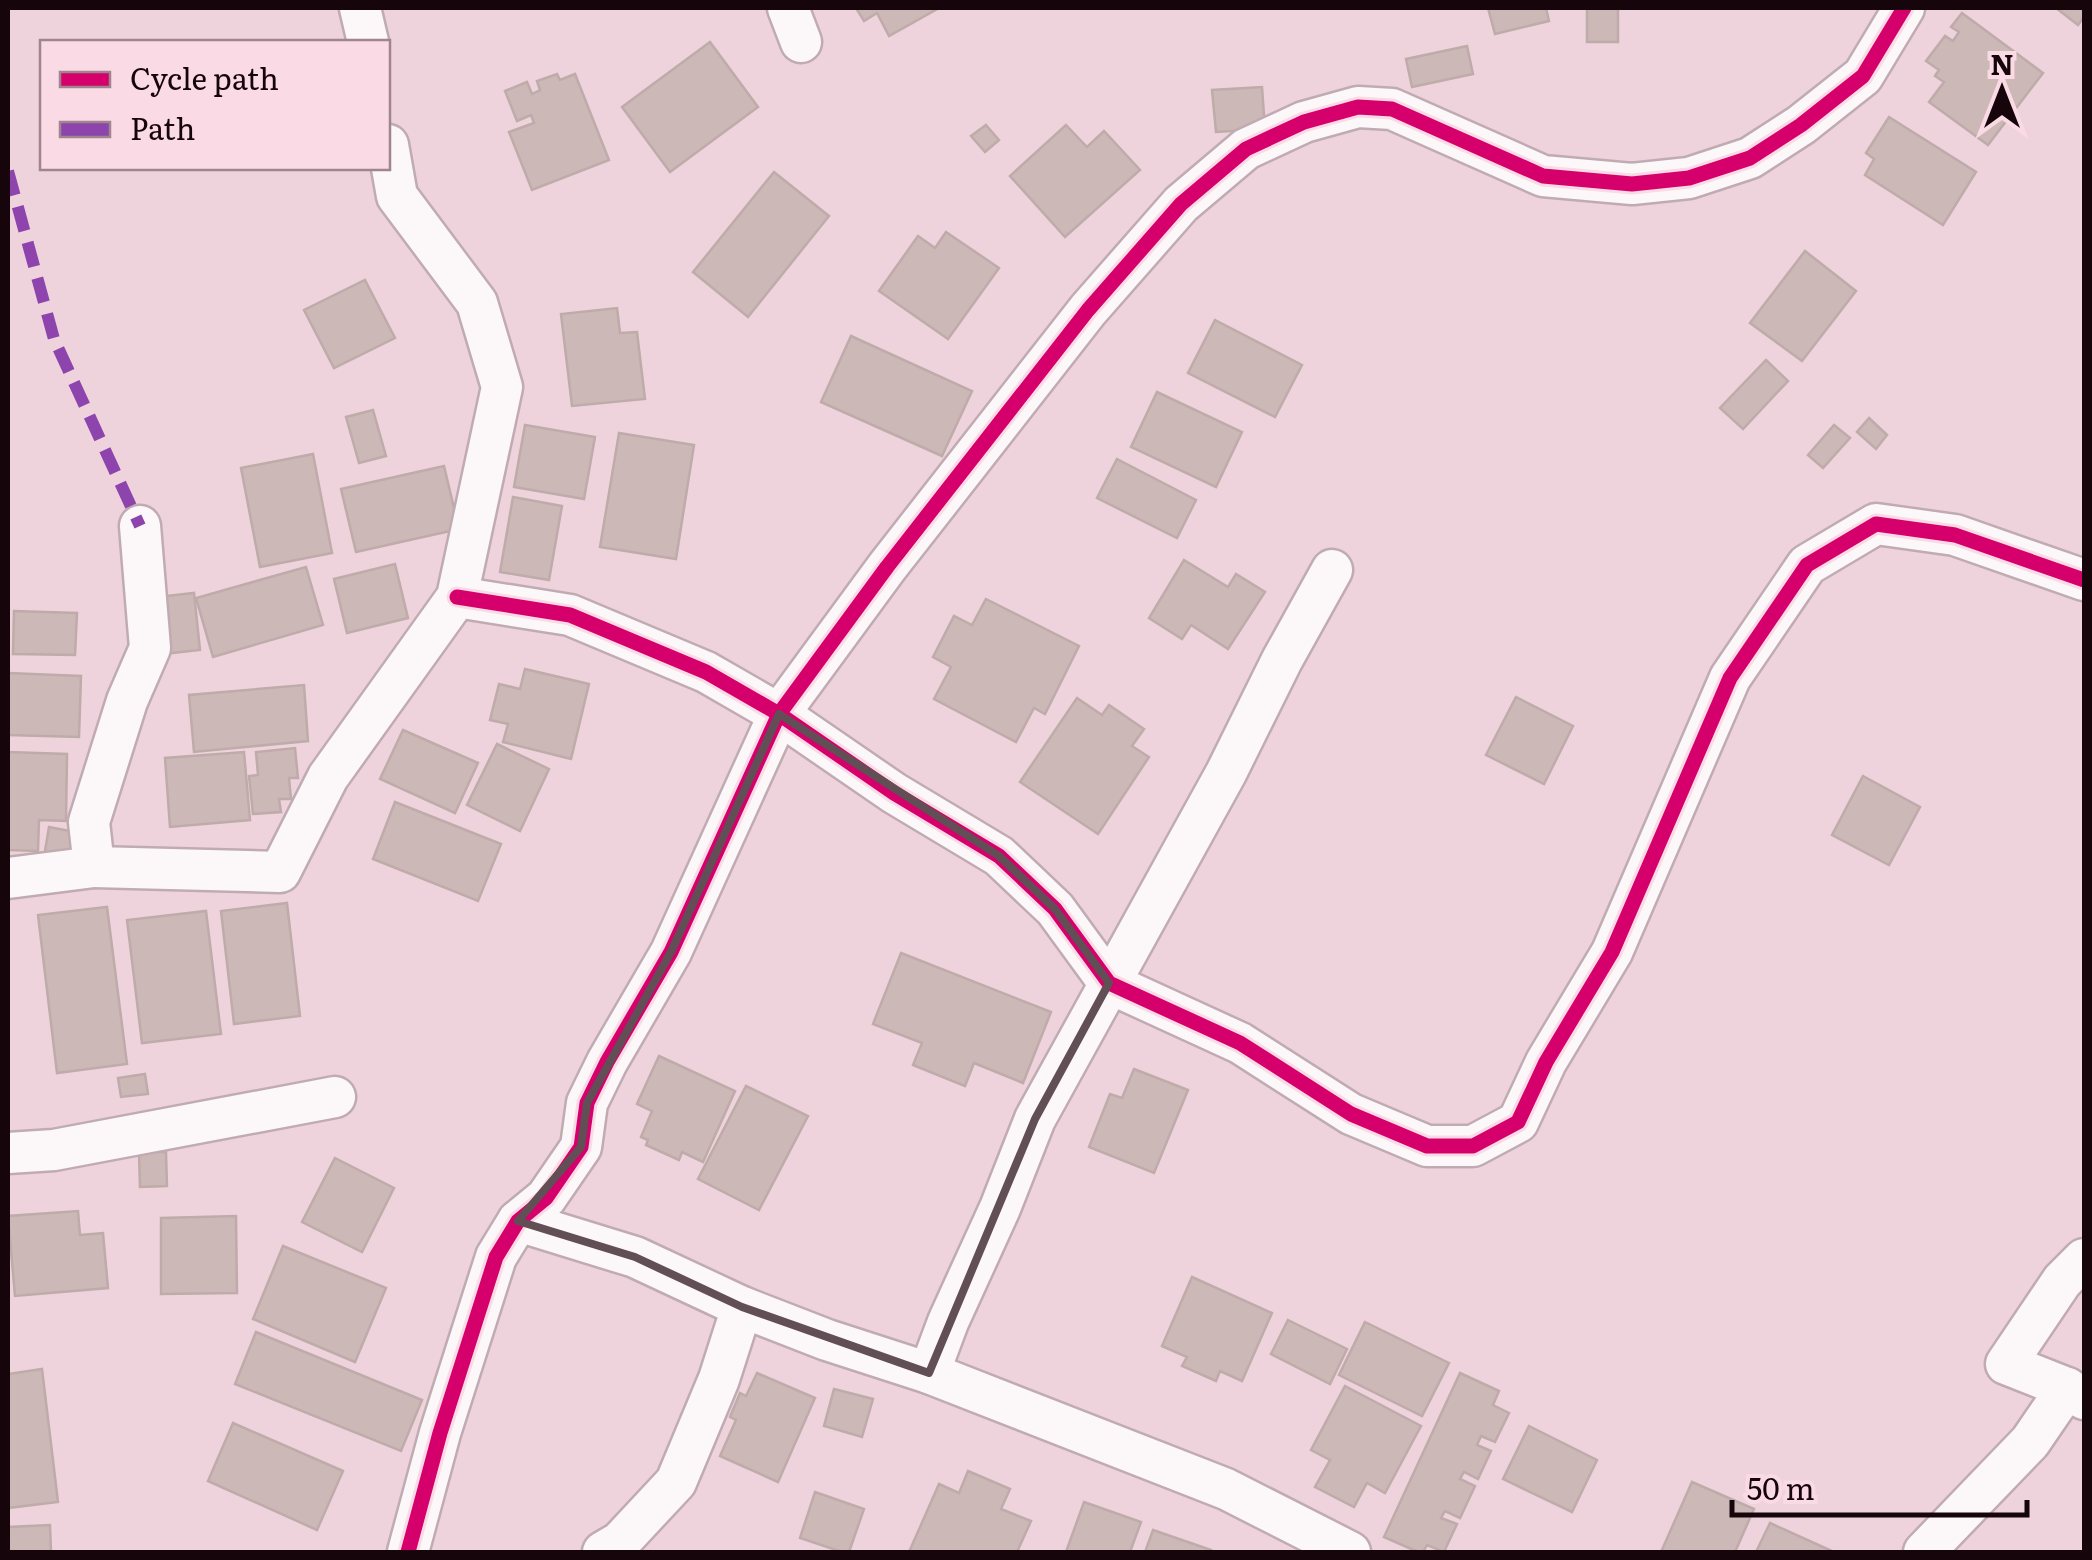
<svg xmlns="http://www.w3.org/2000/svg" width="2092" height="1560" font-family="Literata,serif">
  <rect width="100%" height="100%" fill="#eed3dc"/>
  <g fill="#ccb8b7" stroke="#bfabaa" stroke-width="2.5">
    <path d="M856,8H939L889,36L877,13L864,21Z"/>
    <path d="M1488,8H1546L1549,21L1495,34Z"/>
    <rect x="1587" y="8" width="31" height="34"/>
    <path d="M2056,8H2084V17L2078,25Z"/>
    <path d="M1962,13L2043,73L1988,145L1929,102L1944,82L1935,76L1939,70L1926,61L1945,36L1953,41L1959,32L1951,27Z"/>
    <path d="M710,42L758,107L670,172L622,107Z"/>
    <path d="M1467,46L1473,74L1412,87L1406,59Z"/>
    <path d="M557,74L560,80L575,74L609,160L532,190L509,132L534,123L531,115L517,121L505,91L527,82L532,94L540,90L537,81Z"/>
    <path d="M1262,87L1265,129L1216,132L1212,90Z"/>
    <path d="M1889,117L1976,172L1943,225L1865,175L1874,159L1866,153Z"/>
    <path d="M986,125L999,140L985,152L971,136Z"/>
    <path d="M1066,125L1087,147L1104,131L1140,170L1065,237L1010,176Z"/>
    <path d="M774,172L829,216L748,317L693,272Z"/>
    <path d="M946,232L999,268L948,339L879,291L918,236L935,248Z"/>
    <path d="M1805,251L1856,291L1802,361L1750,323Z"/>
    <path d="M365,280L395,338L334,368L304,310Z"/>
    <path d="M617,308L620,333L637,332L645,399L572,406L561,314Z"/>
    <path d="M1215,320L1302,365L1275,417L1188,373Z"/>
    <path d="M851,336L972,391L942,456L821,402Z"/>
    <path d="M1766,360L1788,381L1743,429L1720,408Z"/>
    <path d="M1157,392L1242,432L1216,487L1131,447Z"/>
    <path d="M373,410L386,456L359,463L346,417Z"/>
    <path d="M1869,418L1887,435L1876,449L1857,432Z"/>
    <path d="M525,425L595,437L584,499L514,487Z"/>
    <path d="M1834,425L1850,438L1823,468L1808,455Z"/>
    <path d="M619,433L694,445L676,559L600,547Z"/>
    <path d="M313,454L332,553L260,567L241,468Z"/>
    <path d="M1117,459L1196,500L1177,538L1097,498Z"/>
    <path d="M444,466L459,529L356,552L341,489Z"/>
    <path d="M513,497L562,506L549,580L500,572Z"/>
    <path d="M1184,560L1228,587L1236,574L1265,592L1228,649L1191,625L1182,639L1149,618Z"/>
    <path d="M395,564L408,618L347,633L334,579Z"/>
    <path d="M306,567L323,625L213,657L196,598Z"/>
    <path d="M194,593L200,650L163,654L157,597Z"/>
    <path d="M986,599L1079,646L1045,714L1034,708L1016,742L934,699L951,667L933,657L954,616L972,625Z"/>
    <path d="M14,611L77,613L75,655L13,654Z"/>
    <path d="M525,669L589,684L571,759L503,742L508,724L490,720L499,684L520,689Z"/>
    <path d="M8,673L81,676L79,737L8,735Z"/>
    <path d="M304,685L308,741L194,752L189,695Z"/>
    <path d="M1516,697L1573,726L1544,784L1486,755Z"/>
    <path d="M1077,698L1102,715L1109,705L1144,729L1132,746L1149,757L1098,834L1020,782Z"/>
    <path d="M403,730L478,763L455,813L380,779Z"/>
    <path d="M497,744L549,769L520,831L467,805Z"/>
    <path d="M295,748L298,778H289L291,799H279L281,812L253,814L249,776L258,775L256,752Z"/>
    <path d="M8,752L67,754L66,821L39,820L38,851L8,850Z"/>
    <path d="M244,752L250,820L170,827L165,758Z"/>
    <path d="M1863,776L1920,807L1889,865L1832,835Z"/>
    <path d="M395,802L501,844L478,901L373,859Z"/>
    <path d="M49,827L75,832L69,861L44,857Z"/>
    <path d="M287,903L300,1016L234,1024L221,911Z"/>
    <path d="M107,907L127,1064L57,1073L38,915Z"/>
    <path d="M206,911L221,1034L142,1043L127,920Z"/>
    <path d="M901,953L1051,1012L1023,1083L974,1063L965,1086L913,1065L922,1043L873,1024Z"/>
    <path d="M659,1056L735,1091L703,1162L682,1152L679,1160L646,1145L648,1140L641,1137L652,1111L637,1104Z"/>
    <path d="M1134,1069L1188,1090L1154,1173L1089,1147L1110,1094L1122,1098Z"/>
    <path d="M145,1074L148,1094L121,1097L118,1078Z"/>
    <path d="M746,1086L808,1116L759,1210L698,1179Z"/>
    <path d="M139,1152H166L167,1186L140,1187Z"/>
    <path d="M335,1158L394,1188L362,1252L302,1222Z"/>
    <path d="M78,1211L80,1235L103,1233L108,1288L15,1296L8,1216Z"/>
    <path d="M236,1216L237,1293L161,1294V1218Z"/>
    <path d="M283,1246L386,1288L355,1362L253,1319Z"/>
    <path d="M1192,1277L1272,1313L1242,1381L1220,1371L1216,1381L1182,1366L1187,1357L1162,1346Z"/>
    <path d="M1288,1320L1347,1349L1330,1384L1271,1354Z"/>
    <path d="M1365,1322L1449,1363L1422,1416L1339,1375Z"/>
    <path d="M256,1332L422,1400L401,1451L235,1384Z"/>
    <path d="M42,1369L58,1502L8,1508V1374Z"/>
    <path d="M757,1373L815,1398L778,1482L720,1456L736,1420L730,1417L740,1393L746,1396Z"/>
    <path d="M1460,1373L1499,1391L1493,1405L1509,1413L1495,1442L1481,1436L1477,1445L1491,1451L1478,1479L1464,1472L1460,1479L1475,1486L1460,1518L1445,1511L1441,1518L1457,1524L1444,1552L1427,1545L1423,1552H1418L1384,1537Z"/>
    <path d="M1345,1386L1421,1426L1385,1493L1367,1483L1354,1507L1315,1487L1330,1460L1311,1450Z"/>
    <path d="M834,1389L873,1399L862,1437L824,1426Z"/>
    <path d="M233,1423L343,1471L317,1530L208,1481Z"/>
    <path d="M1529,1426L1597,1460L1572,1512L1503,1479Z"/>
    <path d="M968,1471L1010,1489L1001,1509L1031,1521L1017,1552H909L939,1484L959,1493Z"/>
    <path d="M1692,1482L1754,1509L1735,1552H1661Z"/>
    <path d="M815,1492L864,1509L849,1552H842L800,1538Z"/>
    <path d="M1084,1502L1141,1522L1130,1552H1066Z"/>
    <path d="M1770,1523L1834,1552H1756Z"/>
    <path d="M50,1525L51,1552H8V1527Z"/>
    <path d="M1153,1530L1211,1550L1210,1552H1145Z"/>
  </g>
  <g fill="none" stroke-linecap="round" stroke-linejoin="round">
    <g stroke="#c1abb3" stroke-width="45">
      <g id="minor">
        <path d="M360,8L368,42"/>
        <path d="M788,8L801,42"/>
        <path d="M1332,570L1282,660L1226,773L1035,1119L1000,1208L948,1322L929,1373L1226,1489L1350,1552"/>
        <path d="M457,597L570,615L706,672L779,714L894,793L999,856L1055,909L1109,983L1240,1043L1351,1114L1427,1146H1473L1518,1122L1546,1062L1612,952L1730,678L1807,565L1876,524L1955,535L2084,580"/>
        <path d="M94,867L280,872L328,777L457,597L502,387L477,303L397,196L388,145"/>
        <path d="M8,878L94,867L89,822L127,701L150,648L140,526"/>
        <path d="M8,1153L54,1150L335,1097"/>
        <path d="M518,1221L635,1257L742,1307L827,1340L929,1373"/>
        <path d="M2067,1388L2006,1364L2062,1281L2084,1259"/>
        <path d="M408,1552L440,1433L496,1257L518,1221L546,1198L581,1147L587,1103L607,1062L671,952L779,714L887,567L1088,310L1181,204L1246,149L1304,122L1358,107L1392,109L1543,176L1632,184L1689,178L1750,158L1801,125L1863,76L1904,8"/>
        <path d="M603,1552L620,1542L676,1482L719,1379L742,1307"/>
        <path d="M1924,1552L2030,1442L2067,1388L2084,1399"/>
      </g>
    </g>
    <use href="#minor" stroke="#fcf8fa" stroke-width="40"/>
    <path stroke="#8e44ad" stroke-width="12" stroke-dasharray="25 12" stroke-linecap="butt" d="M8,171L54,339L140,526"/>
    <g stroke="#fadae5" stroke-width="21">
      <g id="cycleway">
        <path d="M457,597L570,615L706,672L779,714L894,793L999,856L1055,909L1109,983L1240,1043L1351,1114L1427,1146H1473L1518,1122L1546,1062L1612,952L1730,678L1807,565L1876,524L1955,535L2084,580"/>
        <path d="M408,1552L440,1433L496,1257L518,1221L546,1198L581,1147L587,1103L607,1062L671,952L779,714L887,567L1088,310L1181,204L1246,149L1304,122L1358,107L1392,109L1543,176L1632,184L1689,178L1750,158L1801,125L1863,76L1904,8"/>
      </g>
    </g>
    <use href="#cycleway" stroke="#d6006c" stroke-width="15"/>
  </g>
  <path fill="none" stroke="#624e55" stroke-width="8" stroke-linejoin="round" d="M779,714L999,856L1055,909L1109,983L1035,1119L929,1373L742,1307L635,1257L518,1221L581,1147L587,1103L671,952Z"/>
  <rect width="2092" height="1560" fill="none" stroke="#16060c" stroke-width="20"/>
  <rect x="40" y="40" width="350" height="130" fill="#fadae5" stroke="#9f858e" stroke-width="2.5"/>
  <rect x="60" y="72" width="50" height="15" fill="#d6006c" stroke="#9f858e" stroke-width="2.5"/>
  <text x="130" y="90" font-size="30" fill="#16060c">Cycle path</text>
  <rect x="60" y="122" width="50" height="15" fill="#8e44ad" stroke="#9f858e" stroke-width="2.5"/>
  <text x="130" y="140" font-size="30" fill="#16060c">Path</text>
  <g transform="translate(2002 90)" stroke="#fadae5" stroke-width="8" paint-order="stroke">
  <path d="M0-8L18 38L0 25L-18 38Z" fill="#16060c"/>
  <text y="-15" font-size="28" font-weight="bold" text-anchor="middle" fill="#16060c">N</text>
  </g>
  <path d="M1732 1500v15h295v-15" fill="none" stroke="#16060c" stroke-width="5"/>
  <text x="1747" y="1500" font-size="30" fill="#16060c" stroke="#fadae5" stroke-width="8" paint-order="stroke">50 m</text>
</svg>
